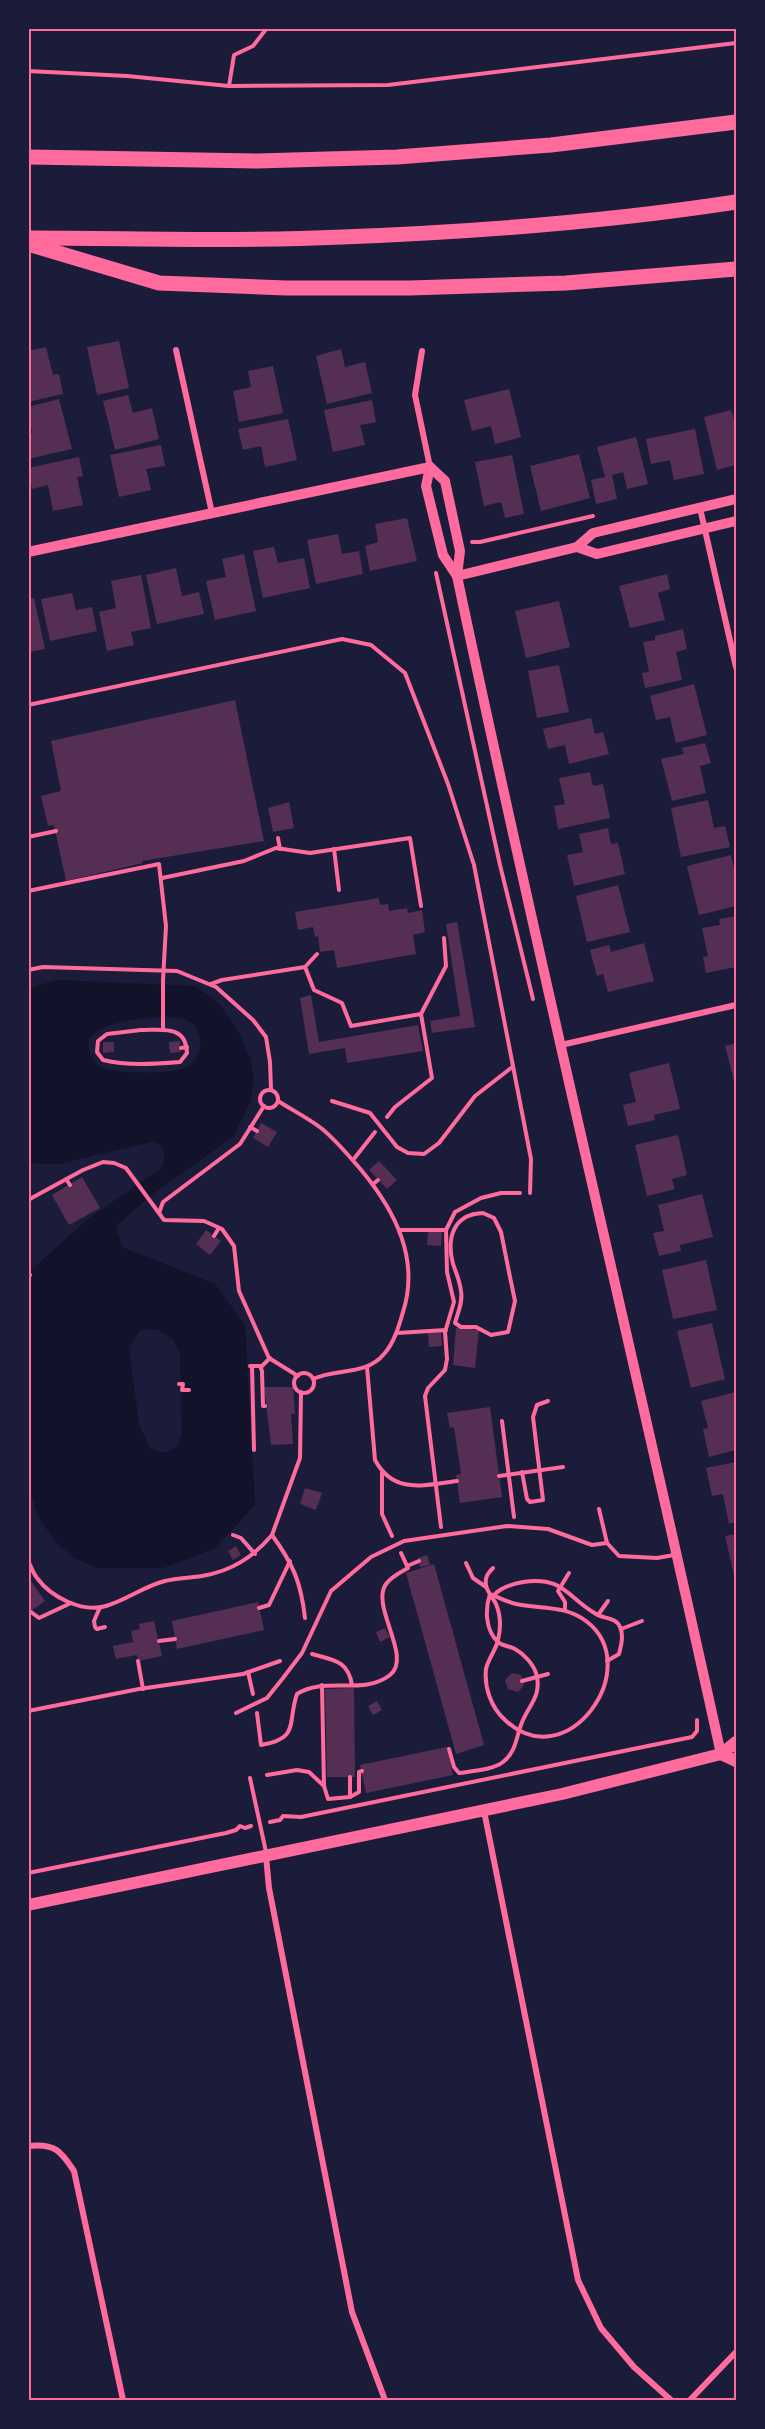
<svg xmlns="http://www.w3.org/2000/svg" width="765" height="2429" font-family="'Zilla Slab',serif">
  <rect width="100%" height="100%" fill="#1b1b3a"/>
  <path fill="#12122b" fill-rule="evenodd" d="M56,980L196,986L219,1004L236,1027L250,1057L254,1078L251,1101L233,1137L154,1193L116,1226L122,1247L215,1284L245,1325L255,1505L214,1549L163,1568H96L74,1558L55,1541L38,1517L28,1484V1287L33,1279L31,1270L89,1218L159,1170C166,1162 165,1155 161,1145L152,1142L59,1164L29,1163L28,989ZM159,1017C169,1017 183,1017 190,1022C205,1033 203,1056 189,1066C175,1075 119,1074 103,1068C99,1067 95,1062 93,1059C70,1023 139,1019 159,1017ZM141,1329L159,1330L173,1339L180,1354L182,1432L177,1447L165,1453L150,1448L139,1425L129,1348Z"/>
  <g fill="#542f53">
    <path d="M119,341L129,388L97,395L87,347Z"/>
    <path d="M46,347L53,375L59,374L63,394L28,402V351Z"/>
    <path d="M341,349L345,367L365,362L372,393L327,404L316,356Z"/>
    <path d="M273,366L283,413L239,422L233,391L251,387L248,371Z"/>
    <path d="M509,389L521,437L495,444L491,426L472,431L464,400Z"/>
    <path d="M128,395L133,413L152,408L159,439L115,450L103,401Z"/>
    <path d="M59,399L72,449L28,459V434L32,433L28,407Z"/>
    <path d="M372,400L376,422L360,425L365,445L333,452L324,410Z"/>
    <path d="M731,410L734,419L736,418V465L717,470L704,417Z"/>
    <path d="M288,419L297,460L265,467L261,446L243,450L238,429Z"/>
    <path d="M695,429L704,474L674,480L670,460L651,464L646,439Z"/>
    <path d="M636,437L648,484L627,489L623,472L612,475L617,499L596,504L591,480L605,477L597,447Z"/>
    <path d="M161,445L165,466L146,469L151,490L119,497L110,455Z"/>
    <path d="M579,454L590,498L541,511L530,466Z"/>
    <path d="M512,455L524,514L505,518L501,502L484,506L475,462Z"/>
    <path d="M79,457L83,476L77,477L83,505L53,511L48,485L32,489L28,468Z"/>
    <path d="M407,518L417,561L370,571L365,546L378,542L375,524Z"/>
    <path d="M338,534L342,554L359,551L363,574L316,584L307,540Z"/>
    <path d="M274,547L278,563L304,558L310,588L263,598L253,551Z"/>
    <path d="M244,554L256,611L215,620L206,581L226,577L222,559Z"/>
    <path d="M176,568L182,596L199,592L204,614L157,624L146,575Z"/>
    <path d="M667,574L670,589L658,593L665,620L630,628L619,586Z"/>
    <path d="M141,575L151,628L131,632L134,645L107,651L99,612L116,608L111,581Z"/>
    <path d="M72,593L76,610L92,607L97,631L50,641L41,599Z"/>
    <path d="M34,598L45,649L28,652V599Z"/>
    <path d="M559,601L570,647L526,658L515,611Z"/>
    <path d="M683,629L687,649L676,652L682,680L645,688L642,673L649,672L643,642L655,640V636Z"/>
    <path d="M559,665L569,712L537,718L528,671Z"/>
    <path d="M694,684L707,735L676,743L670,717L656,720L650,696Z"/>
    <path d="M235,700L264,841L142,861L143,863L66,881L54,825L48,826L41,796L61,791L51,741Z"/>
    <path d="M591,718L595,734L603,732L609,754L569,764L565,745L548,749L543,729Z"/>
    <path d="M705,743L711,763L700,766L706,793L672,801L661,759L684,754L682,748Z"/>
    <path d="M590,772L593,786L603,784L610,818L558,829L554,806L565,804L559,778Z"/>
    <path d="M708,800L714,828L725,826L730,847L681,857L671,808Z"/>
    <path d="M289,802L294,828L273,832L268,808Z"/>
    <path d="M608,828L611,844L618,843L625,874L574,886L567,855L583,852L579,834Z"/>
    <path d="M731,855L736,877V906L699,915L687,866Z"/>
    <path d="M618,885L630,932L587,942L576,896Z"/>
    <path d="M379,898L380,905L388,904L389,911L407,908L408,913L422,910L425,932L413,935L416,954L337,968L334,950L320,952L318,936L315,937L313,927L298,930L295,912Z"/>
    <path d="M736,916V967L706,973L703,957L708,956L702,928L720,925L719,919Z"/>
    <path d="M457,922L475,1027L432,1033L430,1021L460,1016L446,924Z"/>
    <path d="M644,943L654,981L608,992L603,974L597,976L590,950L609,945L611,952Z"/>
    <path d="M311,995L319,1042L418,1025L423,1051L347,1063L345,1048L309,1054L300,998Z"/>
    <path d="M180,1041L181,1052L170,1053L169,1042Z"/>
    <path d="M103,1042H114V1052L103,1053Z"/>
    <path d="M736,1043V1089L725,1046Z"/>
    <path d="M669,1063L680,1109L654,1115L655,1120L628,1126L623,1105L636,1102L629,1073Z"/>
    <path d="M261,1123L277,1132L268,1147L253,1138Z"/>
    <path d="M678,1135L687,1175L672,1179L675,1189L647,1196L635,1145Z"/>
    <path d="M379,1161L397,1180L387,1189L369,1170Z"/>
    <path d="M82,1177L100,1208L69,1225L52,1195Z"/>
    <path d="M702,1194L713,1237L680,1245L681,1251L659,1256L653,1233L664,1231L658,1205Z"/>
    <path d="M206,1230L221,1241L210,1255L196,1244Z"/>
    <path d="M428,1232H442L441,1246L427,1245Z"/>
    <path d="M706,1260L717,1310L673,1319L662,1270Z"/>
    <path d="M712,1323L725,1379L691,1388L677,1331Z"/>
    <path d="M456,1328L479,1330L475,1368L453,1365Z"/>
    <path d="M441,1332L442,1346L429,1347L428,1333Z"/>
    <path d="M264,1387H293L295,1414H291L293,1444L271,1445Z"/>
    <path d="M736,1392V1450L709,1457L703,1429L708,1428L701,1401Z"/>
    <path d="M490,1407L502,1497L460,1503L456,1475L461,1474L454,1427L450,1428L447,1413Z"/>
    <path d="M736,1462V1522L729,1524L723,1494L712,1496L706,1468Z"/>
    <path d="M305,1488L322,1493L316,1510L300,1504Z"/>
    <path d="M736,1534V1584L725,1536Z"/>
    <path d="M236,1546L241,1555L233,1560L228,1551Z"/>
    <path d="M427,1555L430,1565L420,1567L418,1558Z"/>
    <path d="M434,1564L484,1745L456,1754L406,1573Z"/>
    <path d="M28,1577L45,1601L28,1613Z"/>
    <path d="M258,1602L264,1630L177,1649L172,1621Z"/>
    <path d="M154,1621L162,1656L138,1661L137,1655L116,1659L113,1646L133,1642L131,1631L140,1629L139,1624Z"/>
    <path d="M385,1628L390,1637L380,1642L376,1632Z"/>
    <path d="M512,1673L521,1675L524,1685L518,1692L508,1689L505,1680Z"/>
    <path d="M354,1688L355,1777H327L325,1689Z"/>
    <path d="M377,1701L382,1710L373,1715L368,1706Z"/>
    <path d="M447,1747L453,1775L366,1793L360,1765Z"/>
  </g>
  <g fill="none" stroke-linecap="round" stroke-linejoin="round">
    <g stroke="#ff6b9d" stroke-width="4">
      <path d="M28,71L127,76L229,86L388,85L736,43"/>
      <path d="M229,86L234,55L253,46L267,28"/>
      <path d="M472,542H480L593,516"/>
      <path d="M436,573L500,865L533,999"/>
      <path d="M28,837L56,831"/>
      <path d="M278,838L280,849"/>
      <path d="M334,849L339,890"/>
      <path d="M162,878L244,861L276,848L310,853L410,838L421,906"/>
      <path d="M28,891L159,864L166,926L163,980V1030"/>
      <path d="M317,954L305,967L314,990L342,1003L351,1026L421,1014L432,1078L395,1107L387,1117"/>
      <path d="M28,970L43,967L177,971L216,987L253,1020L266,1037L270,1062L271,1089"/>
      <path d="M211,984L222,980L305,967"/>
      <path d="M421,1014L446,966L444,938"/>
      <path d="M141,1030C163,1030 186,1025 187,1053L180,1062C155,1064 127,1066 103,1060L97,1052L98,1041L107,1034Z"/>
      <path d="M181,1048L187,1047"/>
      <circle cx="269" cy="1099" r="9"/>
      <path d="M278,1101C292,1110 308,1118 321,1128C336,1140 349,1156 362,1171C395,1211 420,1259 403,1312C399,1326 394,1343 384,1354C366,1376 336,1368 313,1379"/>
      <path d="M250,1127L257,1131"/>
      <path d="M353,1160L375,1132"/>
      <path d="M66,1179L70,1185"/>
      <path d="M373,1184L378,1180"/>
      <path d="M28,1200L83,1170L103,1162L114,1163L126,1168L164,1220L204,1221L222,1229L234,1246L239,1291L269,1358L298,1376"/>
      <path d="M159,1213L163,1202L240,1144L264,1106"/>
      <path d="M483,1213L494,1218L501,1232L510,1277L515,1301L508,1332L491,1335L476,1327H461L455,1323C458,1312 463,1302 461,1291C460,1282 456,1272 453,1264C446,1237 454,1214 483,1213Z"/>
      <path d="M400,1230H446"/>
      <path d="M214,1236L219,1228"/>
      <path d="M28,1277L30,1275"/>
      <path d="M397,1333L446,1330"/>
      <path d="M250,1366H260L262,1371L263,1406H265"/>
      <path d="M252,1366L254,1450"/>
      <path d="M261,1367L270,1358"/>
      <path d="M367,1367L375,1460C394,1495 424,1485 457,1481"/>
      <circle cx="304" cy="1383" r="10"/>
      <path d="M179,1384H183L182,1390H189"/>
      <path d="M301,1392L300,1458L272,1535C293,1564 301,1582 305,1618"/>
      <path d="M502,1421L514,1517"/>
      <path d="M522,1472L527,1499L530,1502L543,1500L533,1417L537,1405L548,1401"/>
      <path d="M382,1473V1514L392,1536"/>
      <path d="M499,1476L563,1467"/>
      <path d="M441,1527L425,1396L428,1388L445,1370L447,1359L445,1332L454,1302L447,1272L446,1230L455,1212L481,1198L501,1193H520"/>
      <path d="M233,1535L241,1538L255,1554"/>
      <path d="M28,1561C31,1566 33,1573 37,1578C51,1597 82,1613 106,1606C127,1600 144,1586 165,1581C177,1578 190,1578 202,1576C232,1571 253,1557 272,1535"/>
      <path d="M466,1563L473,1578L486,1587"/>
      <path d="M407,1566L419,1561"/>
      <path d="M494,1595C501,1587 512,1584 523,1582C563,1576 567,1597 596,1614C604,1619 616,1617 620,1627C624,1635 621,1646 619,1654L607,1661"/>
      <path d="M100,1607L94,1621L95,1627L97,1629L105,1627"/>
      <path d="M259,1608L269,1605L290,1561"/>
      <path d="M565,1610V1602L558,1591L569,1573"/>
      <path d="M31,1612L39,1618L71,1603"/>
      <path d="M598,1615L608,1601"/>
      <path d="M621,1629L642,1621"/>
      <path d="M159,1641L175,1639"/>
      <path d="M312,1654C333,1660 348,1660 352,1685"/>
      <path d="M138,1661L143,1689"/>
      <path d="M248,1672L253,1694"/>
      <path d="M522,1681L548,1674"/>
      <path d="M322,1685L324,1786L328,1799L350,1797L359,1792V1772L362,1771"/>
      <path d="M28,1711L139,1689L243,1674L280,1661"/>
      <path d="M257,1713L261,1745C300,1739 287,1723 297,1694C325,1676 363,1696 390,1675C413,1657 370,1606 386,1584C392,1576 401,1572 408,1568L401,1553"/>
      <path d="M449,1749L454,1767L459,1773C472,1771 493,1770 503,1762C516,1752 516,1738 521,1725C527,1706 543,1697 536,1673C533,1664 524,1654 515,1649C510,1646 502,1646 498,1642C485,1630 485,1609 490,1594C498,1597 507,1602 516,1604C540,1609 565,1605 586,1621C647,1667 566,1780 504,1719C491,1707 484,1687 486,1669C488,1659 496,1650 498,1640C501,1628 501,1616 496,1604C492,1596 484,1589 486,1579C486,1575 490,1571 493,1568"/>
      <path d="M267,1775L297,1770L309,1772L324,1786"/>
      <path d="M350,1797V1777"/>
      <path d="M270,1822L280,1820L283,1816L301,1817L692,1737L697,1731V1720"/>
      <path d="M28,1873L226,1833L236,1830L240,1826L245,1828L251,1826"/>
    </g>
    <g stroke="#ff6b9d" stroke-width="4">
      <path d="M28,705L342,639L371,645L405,673L448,784L474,865L531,1159L530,1193"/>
      <path d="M332,1101L370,1113L397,1147L408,1153L424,1154L439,1143L475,1096L511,1068"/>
      <path d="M599,1509L607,1543L619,1556L657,1558L674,1555"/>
      <path d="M236,1713L267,1698L283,1678L302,1653L331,1591L371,1557L404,1541L507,1526L548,1529L592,1545L607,1543"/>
      <path d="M250,1778L266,1852"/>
    </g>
    <g stroke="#ff6b9d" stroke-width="6">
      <path d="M176,350L212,513"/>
      <path d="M422,351L415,395L430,467"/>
      <path d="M700,508L736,667"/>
      <path d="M561,1045L736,1005"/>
      <path d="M484,1811L578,2280L601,2328L634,2367L671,2400"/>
      <path d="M266,1856L269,1888L352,2312L385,2400"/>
      <path d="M28,2146C55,2143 61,2151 74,2171L123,2400"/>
      <path d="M690,2400L736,2352"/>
    </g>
    <g stroke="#ff6b9d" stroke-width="10">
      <path d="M430,467L426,486L443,555L457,576C540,970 635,1361 721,1754"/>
      <path d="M430,467L445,481L460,551L457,576"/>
      <path d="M577,547L597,554L736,521"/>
      <path d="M28,552L430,467"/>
      <path d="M457,576L577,547L593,533L736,499"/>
    </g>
    <g stroke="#ff6b9d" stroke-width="12">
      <path d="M721,1754L736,1761"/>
      <path d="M28,1905L562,1794L721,1754L736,1742"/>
    </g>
    <g stroke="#ff6b9d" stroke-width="15">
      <path d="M28,157L257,161L397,157L551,145L736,122"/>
      <path d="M28,238C133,238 238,242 342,237C474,232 606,222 736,202"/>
      <path d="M28,244L159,283L286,288H410L566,283L736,269"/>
    </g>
  </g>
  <rect width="765" height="2429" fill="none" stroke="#1b1b3a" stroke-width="60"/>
  <rect x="30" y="30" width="705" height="2369" fill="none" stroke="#ff6b9d" stroke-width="2"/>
</svg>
